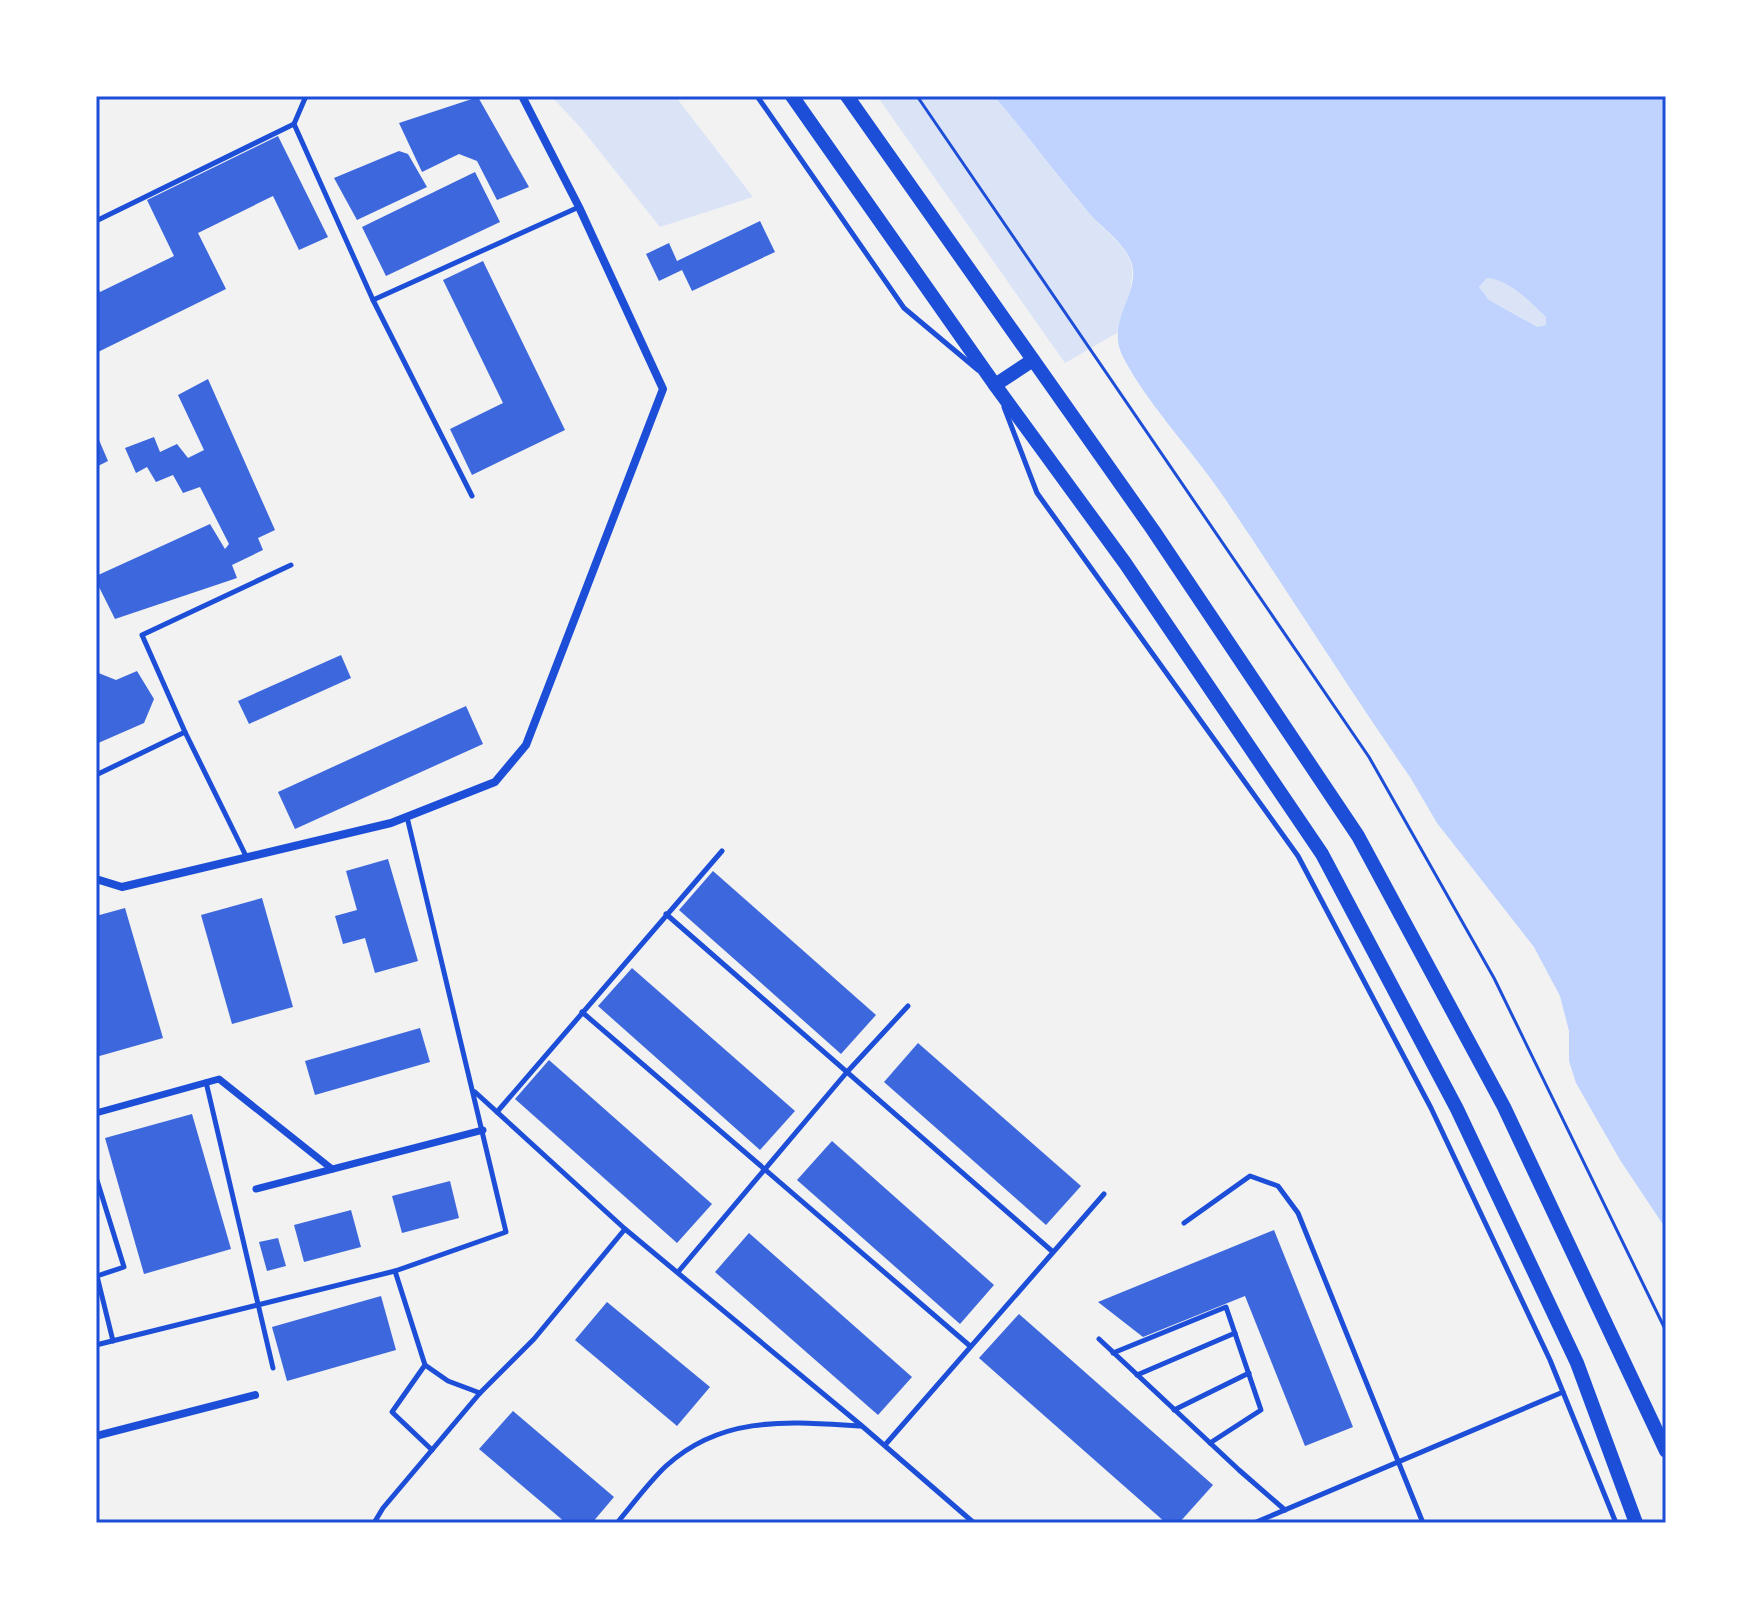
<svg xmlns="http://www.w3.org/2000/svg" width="1762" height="1619" font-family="'Varela Round',sans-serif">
  <rect width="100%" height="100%" fill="#f2f2f2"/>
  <g fill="#dbe4f7">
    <path d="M551,96H675L753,197L660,227L581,128Z"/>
    <path d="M877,96H994C1030,137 1061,184 1099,224C1110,235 1130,251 1132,267C1134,288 1122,313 1117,333L1065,363Z"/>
    <path d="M1487,278C1510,280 1530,302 1546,317V325L1539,327L1489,300L1479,287Z"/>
  </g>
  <path fill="#bfd3fe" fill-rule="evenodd" d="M994,96H1666V1229L1620,1160L1576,1083L1569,1061V1031L1560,996L1534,947L1437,823L1410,777C1344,682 1284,585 1219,490C1189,447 1147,403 1123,357C1105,322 1140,294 1132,264C1126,244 1102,228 1089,213C1056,175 1027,134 994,96ZM1487,278C1510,280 1530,302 1546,317V325L1538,327L1489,300L1479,287Z"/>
  <g fill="#3d67dc">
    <path d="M478,97L529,187L497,200L477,161L459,154L422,172L399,123Z"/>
    <path d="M278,136L328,237L299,250L273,196L198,233L226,289L96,353V285L100,292L174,256L147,200Z"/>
    <path d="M399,151L408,154L427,187L357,220L334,178Z"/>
    <path d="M475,172L500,222L386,276L362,227Z"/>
    <path d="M760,221L775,252L692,291L682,270L659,281L646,254L669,243L677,261Z"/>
    <path d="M483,261L565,430L472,475L450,429L503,403L443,280Z"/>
    <path d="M208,379L275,530L258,538L263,550L232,565L237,578L115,619L96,581V576L210,524L225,549L229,544L200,487L183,493L173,475L156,482L147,467L136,473L125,448L154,437L160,452L177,444L188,458L204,450L178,395Z"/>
    <path d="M96,433L108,461L96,467Z"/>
    <path d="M341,655L351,678L249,724L238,701Z"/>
    <path d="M137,671L154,699L144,723L96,744V672L116,680Z"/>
    <path d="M466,706L483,744L295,829L278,792Z"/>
    <path d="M388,859L418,961L375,973L365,938L343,944L335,916L357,910L346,871Z"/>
    <path d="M713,871L876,1015L841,1054L679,910Z"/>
    <path d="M262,898L293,1007L232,1024L201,915Z"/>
    <path d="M125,908L163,1038L96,1057V916Z"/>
    <path d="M632,968L795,1111L760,1150L598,1006Z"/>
    <path d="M420,1028L430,1062L315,1095L305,1061Z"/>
    <path d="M918,1043L1081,1186L1046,1225L884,1082Z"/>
    <path d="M549,1060L712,1204L677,1243L515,1099Z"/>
    <path d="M192,1114L231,1249L144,1274L105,1138Z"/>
    <path d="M832,1141L994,1285L960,1324L797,1180Z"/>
    <path d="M450,1181L459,1218L402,1233L392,1196Z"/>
    <path d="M351,1210L361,1247L304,1262L294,1225Z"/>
    <path d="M1274,1230L1353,1427L1305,1446L1245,1296L1143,1337L1098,1302Z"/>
    <path d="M749,1233L912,1377L878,1415L715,1272Z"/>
    <path d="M278,1238L286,1266L267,1271L259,1242Z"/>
    <path d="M381,1296L396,1350L287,1381L272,1327Z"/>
    <path d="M607,1302L710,1387L677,1426L575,1340Z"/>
    <path d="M1019,1314L1213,1485L1179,1523H1166L979,1358Z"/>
    <path d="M513,1411L614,1497L592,1523H566L479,1449Z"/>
  </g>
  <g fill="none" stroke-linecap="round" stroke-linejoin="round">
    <path stroke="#1d4ed8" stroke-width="3" d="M917,96L1369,757L1494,978L1666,1331"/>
    <g stroke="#1d4ed8" stroke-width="5">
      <path d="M757,96L904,308L978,370"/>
      <path d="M294,124L306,96"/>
      <path d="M96,221L294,124L373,300L472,496"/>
      <path d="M373,300L579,207"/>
      <path d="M1004,407L1037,493L1298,856L1431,1108L1550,1360L1616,1523"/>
      <path d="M96,775L185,732"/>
      <path d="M407,817L506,1232L395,1271L425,1365L448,1381L480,1393"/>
      <path d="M246,856L185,732L142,635L291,565"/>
      <path d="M666,914L1053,1252"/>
      <path d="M582,1012L970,1346"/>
      <path d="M206,1082L273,1368"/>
      <path d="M475,1092L625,1229"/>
      <path d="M497,1112L722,851"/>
      <path d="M96,1177L124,1267L97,1276L113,1341"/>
      <path d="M1184,1223L1250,1176L1278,1186L1298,1213L1423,1523"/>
      <path d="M678,1272L847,1072L908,1006"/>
      <path d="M1099,1339L1239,1470L1285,1510"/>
      <path d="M96,1345L395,1271"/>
      <path d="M1113,1353L1226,1307L1261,1410L1210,1443"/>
      <path d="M425,1365L392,1412L432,1450"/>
      <path d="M1137,1375L1235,1333"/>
      <path d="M1174,1410L1249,1373"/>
      <path d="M885,1445L1104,1194"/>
      <path d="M374,1523L383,1508L480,1393L534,1339L625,1229L862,1426L974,1523"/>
      <path d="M617,1523C633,1504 648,1483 666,1466C723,1414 791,1422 861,1426"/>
      <path d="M1254,1523L1563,1392"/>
    </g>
    <g stroke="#1d4ed8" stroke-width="7">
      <path d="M96,1113L219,1079L332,1169"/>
      <path d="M256,1189L483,1130"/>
    </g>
    <g stroke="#1d4ed8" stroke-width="8">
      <path d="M96,879L122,887L391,823L495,782L526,745L663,389L579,207L522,96"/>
      <path d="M96,1436L255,1395"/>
    </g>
    <g stroke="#1d4ed8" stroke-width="14">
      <path d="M792,96L995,385L1125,563L1322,854L1457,1109L1577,1363L1636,1523"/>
      <path d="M847,96L1153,530L1358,836L1504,1107L1666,1451"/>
      <path d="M995,385L1033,360"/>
    </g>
  </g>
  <rect width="1762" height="1619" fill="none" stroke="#ffffff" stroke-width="196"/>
  <rect x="98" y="98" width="1566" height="1423" fill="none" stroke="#1d4ed8" stroke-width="3"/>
</svg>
